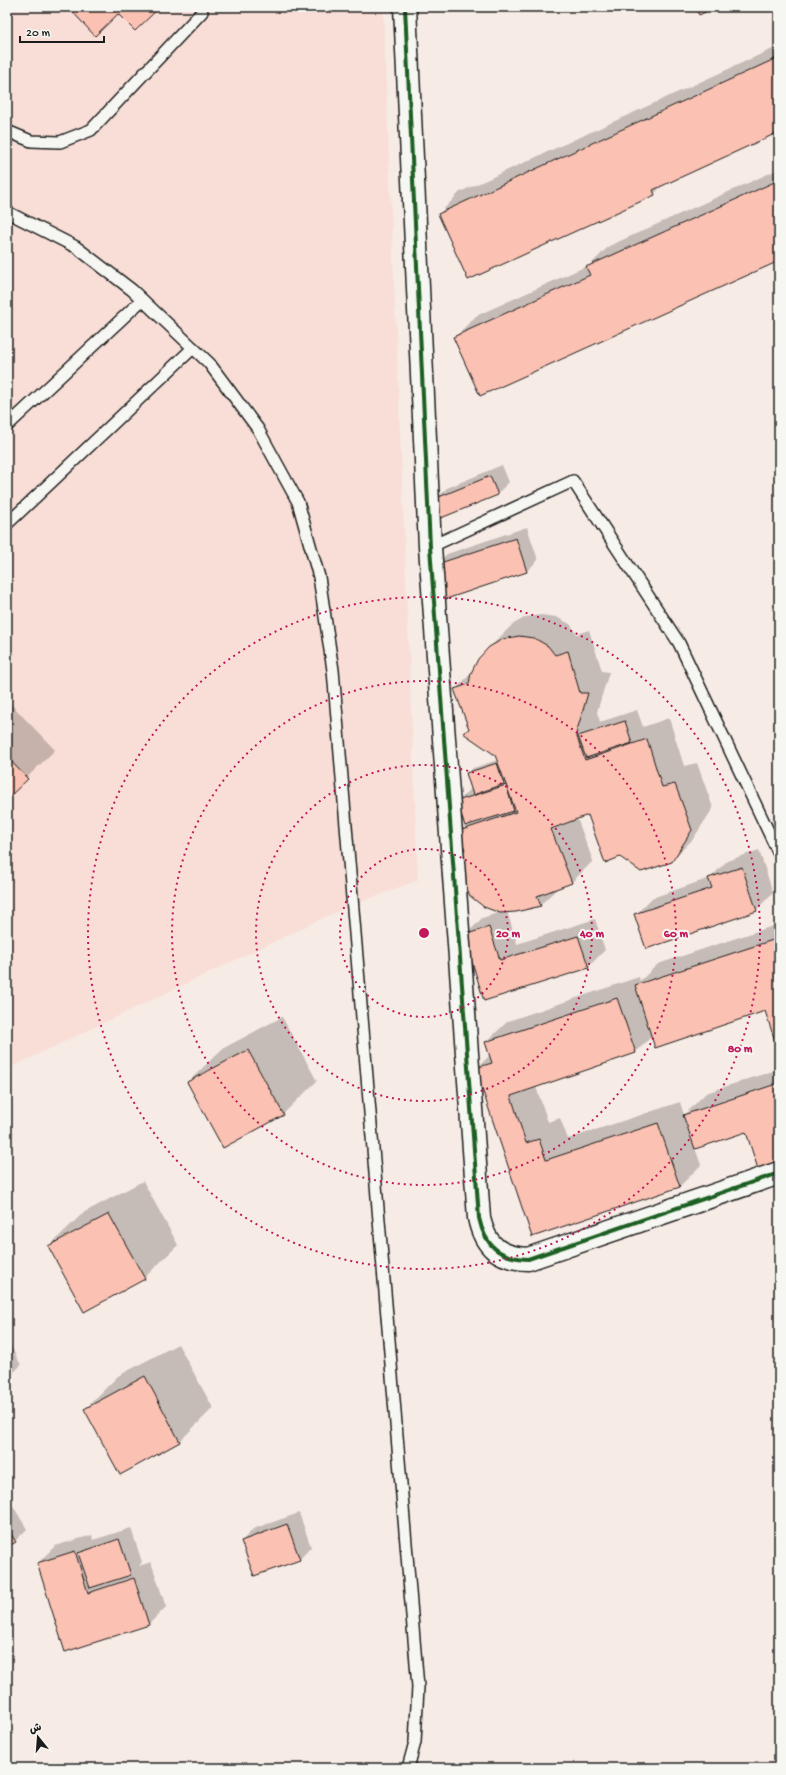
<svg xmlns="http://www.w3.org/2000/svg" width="786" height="1775" font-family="'Gochi Hand','Playpen Sans Arabic',sans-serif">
  <rect width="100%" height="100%" fill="#f7ebe5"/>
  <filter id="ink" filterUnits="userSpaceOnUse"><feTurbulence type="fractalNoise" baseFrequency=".025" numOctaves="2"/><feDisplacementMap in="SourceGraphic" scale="8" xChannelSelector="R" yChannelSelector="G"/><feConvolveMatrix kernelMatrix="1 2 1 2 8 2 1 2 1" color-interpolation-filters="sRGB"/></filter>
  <g filter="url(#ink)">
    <path fill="#f8ded6" d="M7,7H383L418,880L336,912L7,1069Z"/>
    <g fill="#0003">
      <path d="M483,7H492L484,10Z"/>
      <path d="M779,46V131L665,183L654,194L439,214L460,192Z"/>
      <path d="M779,169V260L454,338L476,316L591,264L609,246Z"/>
      <path d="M502,465L509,482L497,494L435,500L447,488Z"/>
      <path d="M527,527L538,560L526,572L435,565L447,554Z"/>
      <path d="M541,615L556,617L570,624L577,634L589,630L602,671L609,672L597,712L600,722L637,710L643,727L669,718L684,766L697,763L713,808L693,839L671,861L589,814L577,818L593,861L572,882L559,887L540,905L507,911L517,944L595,919L605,950L588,967L485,999L465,936L482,918L501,912L457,855L465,847L460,831L466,825L458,801L472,788L467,774L473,768L498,760L496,755L465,733L470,728L456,689L473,671L490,647L512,625L526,617Z"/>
      <path d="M7,689L10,692L7,696Z"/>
      <path d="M7,700L55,750L7,797Z"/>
      <path d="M759,850L773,893L756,910L635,915L652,898L710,878L727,861Z"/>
      <path d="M779,924V1050L766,1010L652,1036L635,1053L536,1087L548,1122L560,1118L568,1139L680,1102L684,1115L706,1093L779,1069V1164L746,1130L695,1148L701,1165L679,1187L532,1236L476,1069L490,1055L486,1042L508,1021L639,977L640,981L658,964Z"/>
      <path d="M282,1017L317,1081L283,1114L188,1082L222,1049Z"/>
      <path d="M143,1181L178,1245L144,1278L49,1246L83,1213Z"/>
      <path d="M7,1339L21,1365L7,1379Z"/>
      <path d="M178,1344L213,1408L180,1441L120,1474L85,1409L118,1376Z"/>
      <path d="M13,1506L27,1529L15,1541L7,1546V1509Z"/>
      <path d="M299,1513L311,1547L300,1559L254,1575L242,1541L253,1529Z"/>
      <path d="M131,1528L142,1562L139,1566L151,1562L166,1607L149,1624L66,1651L38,1563L55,1546L92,1535L93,1540Z"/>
    </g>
    <g fill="#fbc1b2" stroke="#1c1c1c">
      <path d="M68,7H160L135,31L118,14L95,36Z"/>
      <path d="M695,7H716L699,15Z"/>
      <path d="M779,57V132L653,190L655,195L468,280L438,214Z"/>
      <path d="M779,180V261L480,396L453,337L590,275L586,267Z"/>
      <path d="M490,476L498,495L441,518L434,499Z"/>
      <path d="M516,538L527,572L446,599L434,565Z"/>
      <path d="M519,636L534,638L548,646L555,655L568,651L580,693H588L576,734L585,760L647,739L662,787L675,784L692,830L672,862L641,872L620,857L605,863L588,815L551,829L572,883L537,896L541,906L516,912L500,913L484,907L470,896L461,874L456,855L465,850L459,831L516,812L495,755L463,733L469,729L454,689L469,684L471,673L478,659L489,647L503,639Z"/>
      <path d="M625,721L632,743L586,758L578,736Z"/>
      <path d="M7,757L28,779L7,799Z"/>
      <path d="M497,763L504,784L473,795L466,773Z"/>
      <path d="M506,785L514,811L465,826L457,801Z"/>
      <path d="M742,867L757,911L646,949L634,914L712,888L708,878Z"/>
      <path d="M489,927L500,960L578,936L589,968L484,1001L464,935Z"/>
      <path d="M779,938V1053L765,1011L655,1048L635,985Z"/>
      <path d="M617,998L636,1053L511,1096L526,1143L539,1139L546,1160L658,1123L680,1187L532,1237L475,1068L492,1063L485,1042Z"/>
      <path d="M248,1050L284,1115L223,1148L187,1082Z"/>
      <path d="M779,1083V1165L759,1172L746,1132L695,1149L683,1115Z"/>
      <path d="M109,1214L145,1279L84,1312L48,1246Z"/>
      <path d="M145,1376L180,1442L120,1475L84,1409Z"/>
      <path d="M287,1524L300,1560L254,1576L241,1541Z"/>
      <path d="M7,1528L16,1542L7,1547Z"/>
      <path d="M119,1539L131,1575L90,1588L78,1553Z"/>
      <path d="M75,1551L88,1593L134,1578L149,1625L65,1652L37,1563Z"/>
    </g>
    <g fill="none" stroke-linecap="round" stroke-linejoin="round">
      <g stroke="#1c1c1c" stroke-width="14">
        <g id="service">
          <path d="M7,131L31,141L60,142L91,130L202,12"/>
          <path d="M7,212L76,247L132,290L209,363L258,429L298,502L319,577L333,670L418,1687L415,1742L408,1768"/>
          <path d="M7,426L142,300"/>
          <path d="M7,524L193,348"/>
          <path d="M430,547L573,481L679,643L779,854"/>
        </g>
      </g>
      <g stroke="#1c1c1c" stroke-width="25">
        <path id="tertiary" d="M405,7L430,547L479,1218C485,1246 499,1258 528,1259L779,1173"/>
      </g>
      <use href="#service" stroke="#f6f6f2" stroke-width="11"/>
      <use href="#tertiary" stroke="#f6f6f2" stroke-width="22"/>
      <g stroke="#f6f6f2" stroke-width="6">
        <path id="cycleway" d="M405,7L430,547L479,1218C485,1246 499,1258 528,1259L779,1173"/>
      </g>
      <use href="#cycleway" stroke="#1b5e20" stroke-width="4"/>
    </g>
  </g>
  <g fill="none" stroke="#c2185b" stroke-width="2" stroke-dasharray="2 4">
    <circle cx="424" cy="933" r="84"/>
    <circle cx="424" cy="933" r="168"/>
    <circle cx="424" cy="933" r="252"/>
    <circle cx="424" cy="933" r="336"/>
  </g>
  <circle cx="424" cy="933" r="6" fill="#c2185b" stroke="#f6f6f2" stroke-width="2"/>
  <g font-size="12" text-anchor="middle" font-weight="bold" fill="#c2185b" stroke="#f6f6f2" stroke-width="4" stroke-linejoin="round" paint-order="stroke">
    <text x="508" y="937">20 m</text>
    <text x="592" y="937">40 m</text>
    <text x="676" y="937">60 m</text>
    <text x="740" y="1052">80 m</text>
  </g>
  <rect width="786" height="1775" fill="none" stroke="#f6f6f2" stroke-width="24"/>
  <rect x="12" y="12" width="762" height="1751" fill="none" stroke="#1c1c1c" stroke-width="1.5" filter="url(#ink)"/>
  <g transform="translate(38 1737) rotate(343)" stroke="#f6f6f2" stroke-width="3" paint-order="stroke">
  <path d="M0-3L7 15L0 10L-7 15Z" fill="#1c1c1c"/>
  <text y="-6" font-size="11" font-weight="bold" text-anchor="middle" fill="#1c1c1c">ش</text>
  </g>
  <path d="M20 36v6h84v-6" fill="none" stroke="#1c1c1c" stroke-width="2"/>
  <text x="26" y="36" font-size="12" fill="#1c1c1c" stroke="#f6f6f2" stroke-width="3" paint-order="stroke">20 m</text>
</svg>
